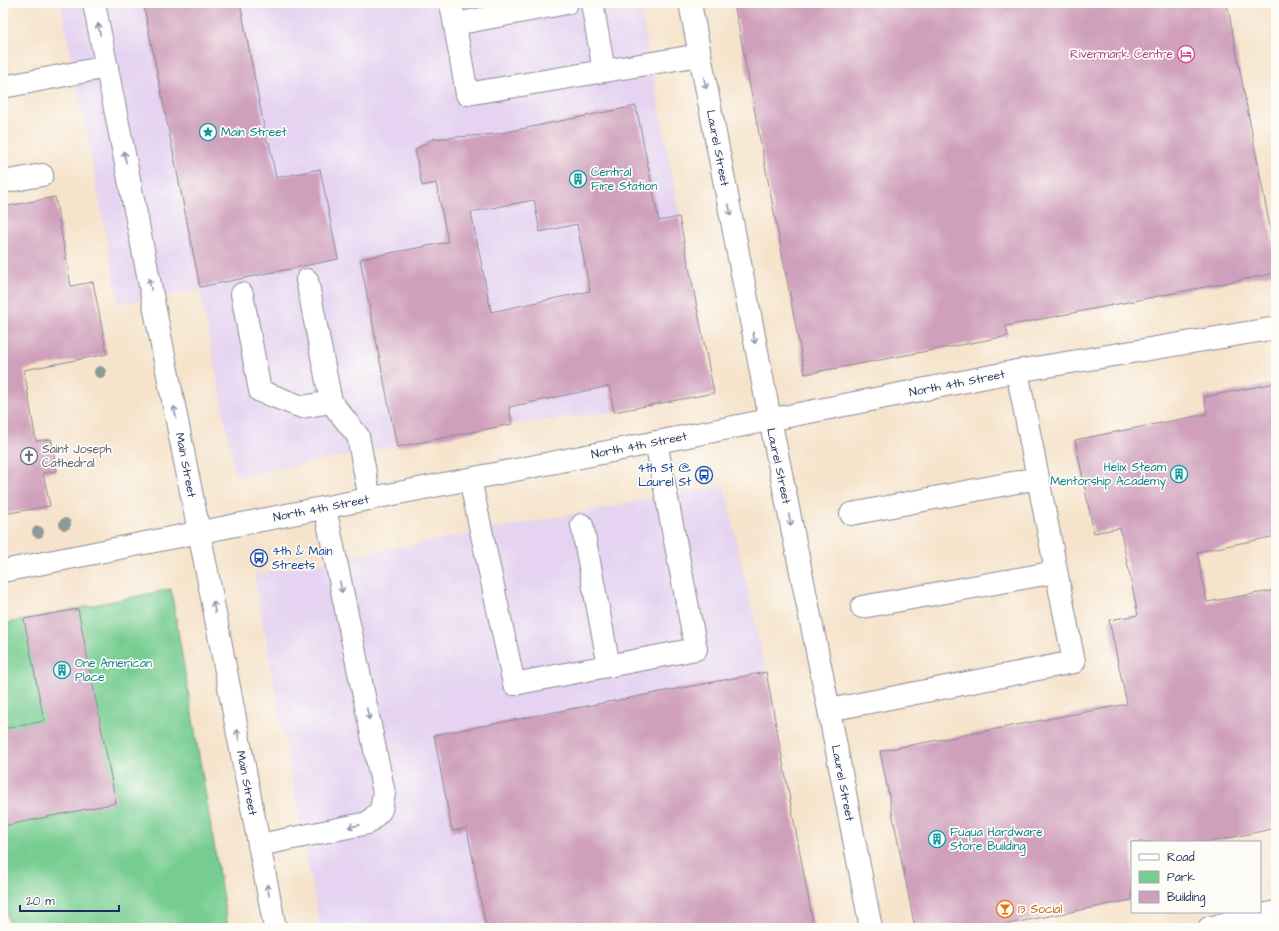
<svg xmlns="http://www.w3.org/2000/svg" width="1279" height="931" font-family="'Architects Daughter',sans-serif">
  <rect width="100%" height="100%" fill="#fdfcf7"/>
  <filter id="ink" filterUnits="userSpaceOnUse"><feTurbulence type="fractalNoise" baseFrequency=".025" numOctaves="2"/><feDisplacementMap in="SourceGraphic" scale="8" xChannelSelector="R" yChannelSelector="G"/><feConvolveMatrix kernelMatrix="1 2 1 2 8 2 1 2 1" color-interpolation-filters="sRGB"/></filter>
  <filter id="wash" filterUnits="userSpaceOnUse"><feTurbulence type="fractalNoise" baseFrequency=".012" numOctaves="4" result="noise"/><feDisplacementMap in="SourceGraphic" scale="16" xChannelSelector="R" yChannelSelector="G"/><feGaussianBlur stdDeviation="0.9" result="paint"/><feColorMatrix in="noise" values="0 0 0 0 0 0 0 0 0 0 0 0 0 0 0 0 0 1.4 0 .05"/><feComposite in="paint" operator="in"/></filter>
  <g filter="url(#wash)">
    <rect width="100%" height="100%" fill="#f6e3cb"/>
    <g fill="#e5d3f1">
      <path d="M61,3H639L714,393L614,412L512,424L236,477L200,290L119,304Z"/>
      <path d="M724,485L766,672L814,928H320L254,575Z"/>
    </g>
    <path fill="#77cd91" stroke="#497e78" d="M171,589L228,928H10L3,892V624Z"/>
    <g id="blocks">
      <g fill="#cf9fbb" fill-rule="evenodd">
        <path d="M166,3H240L267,142H269L276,178L320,169L338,259L200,287L144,7Z"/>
        <path d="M734,3H1227L1276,259V273L1006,326L1008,336L805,374Z"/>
        <path d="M636,106L659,221L679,217L714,393L614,412L609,386L509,407L512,424L397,447L360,259L448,242L436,183L422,186L415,150L432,139L496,134ZM534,200L540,232L577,224L590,291L491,312L471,212Z"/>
        <path d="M55,197L71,286L93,282L107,354L24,370L36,441L51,439L57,471L43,473L50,506L3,514V207Z"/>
        <path d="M1276,383V536L1197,552L1207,602L1276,590V828L1211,842H1132V900L987,928H915L880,751L1127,704L1109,620L1138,615L1120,528L1094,533L1075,440L1207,414L1204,397Z"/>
        <path d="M78,609L116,803L3,826V729L44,721L24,619Z"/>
        <path d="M766,672L814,928H486L467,828L452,831L434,735Z"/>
      </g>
    </g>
  </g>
  <g filter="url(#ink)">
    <use href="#blocks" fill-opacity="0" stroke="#888994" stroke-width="1"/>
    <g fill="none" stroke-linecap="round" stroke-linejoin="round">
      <g stroke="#888994" stroke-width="24">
        <g id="minor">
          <path d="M94,3L207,572L275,928"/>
          <path d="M451,3L467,94L700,55"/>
          <path d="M592,3L604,71"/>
          <path d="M690,3L770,419L829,710L871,928"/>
          <path d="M455,24L567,3"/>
          <path d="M3,87L107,67"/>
          <path d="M3,182L42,175"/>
          <path d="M307,280L331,402L358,436L370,499"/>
          <path d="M242,294L260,391L302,407L331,402"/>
          <path d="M470,479L514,684L696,649L656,442"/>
          <path d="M851,514L1038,478"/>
          <path d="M582,525L609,666"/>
          <path d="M3,571L1017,371L1276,328"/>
          <path d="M862,607L1056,572"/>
          <path d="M829,710L1074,662L1017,371"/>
          <path d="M259,845L368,823L381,810L384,793L325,508"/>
          <path d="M1209,928L1276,912"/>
        </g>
      </g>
      <use href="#minor" stroke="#fff" stroke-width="22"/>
    </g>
    <g fill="#8d9a97">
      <circle cx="100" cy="372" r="6"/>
      <circle cx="65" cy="524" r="6"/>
      <circle cx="38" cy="532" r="6"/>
    </g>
    <defs><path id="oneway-shaft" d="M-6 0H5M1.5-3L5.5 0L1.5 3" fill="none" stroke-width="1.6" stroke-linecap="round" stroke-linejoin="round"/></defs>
    <g stroke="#8d97ae">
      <use href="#oneway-shaft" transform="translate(99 29) rotate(-101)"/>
      <use href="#oneway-shaft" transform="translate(705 83) rotate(79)"/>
      <use href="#oneway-shaft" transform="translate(125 157) rotate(-101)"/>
      <use href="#oneway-shaft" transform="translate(730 210) rotate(79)"/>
      <use href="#oneway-shaft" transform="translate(150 284) rotate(-101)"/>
      <use href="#oneway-shaft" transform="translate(754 338) rotate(79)"/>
      <use href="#oneway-shaft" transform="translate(175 412) rotate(-101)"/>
      <use href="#oneway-shaft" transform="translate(790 520) rotate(78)"/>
      <use href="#oneway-shaft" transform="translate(341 587) rotate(78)"/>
      <use href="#oneway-shaft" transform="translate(214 607) rotate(-101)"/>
      <use href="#oneway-shaft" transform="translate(368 714) rotate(78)"/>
      <use href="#oneway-shaft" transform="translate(238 735) rotate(-101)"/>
      <use href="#oneway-shaft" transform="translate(354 826) rotate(169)"/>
      <use href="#oneway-shaft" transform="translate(268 890) rotate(-101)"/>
    </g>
  </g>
  <defs>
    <g id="hotel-ring" transform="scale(0.9)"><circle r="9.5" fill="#fdfcf7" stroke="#d1479c" stroke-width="1.5"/><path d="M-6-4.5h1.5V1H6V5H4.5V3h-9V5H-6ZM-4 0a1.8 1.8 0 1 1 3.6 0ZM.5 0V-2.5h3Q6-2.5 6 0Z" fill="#d1479c"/></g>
    <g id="sight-ring" transform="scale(0.9)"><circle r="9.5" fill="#fdfcf7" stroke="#0f9aa8" stroke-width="1.5"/><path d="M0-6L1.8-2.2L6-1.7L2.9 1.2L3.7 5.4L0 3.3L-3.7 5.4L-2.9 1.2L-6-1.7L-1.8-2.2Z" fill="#0f9aa8"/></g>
    <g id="building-ring" transform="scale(0.9)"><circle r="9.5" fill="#fdfcf7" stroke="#0f9aa8" stroke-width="1.5"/><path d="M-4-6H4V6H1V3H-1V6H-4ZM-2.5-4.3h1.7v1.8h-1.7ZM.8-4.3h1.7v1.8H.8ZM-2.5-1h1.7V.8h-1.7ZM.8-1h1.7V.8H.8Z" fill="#0f9aa8"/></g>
    <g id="church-ring" transform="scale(0.9)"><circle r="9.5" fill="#fdfcf7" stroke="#6b7280" stroke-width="1.5"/><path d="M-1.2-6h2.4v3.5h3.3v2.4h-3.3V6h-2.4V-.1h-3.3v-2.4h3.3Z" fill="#6b7280"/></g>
    <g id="bus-ring" transform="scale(0.9)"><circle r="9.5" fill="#fdfcf7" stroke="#1a4fb4" stroke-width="1.5"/><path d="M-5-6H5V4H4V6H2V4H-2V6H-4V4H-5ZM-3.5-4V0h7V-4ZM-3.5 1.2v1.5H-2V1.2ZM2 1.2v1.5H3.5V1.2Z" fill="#1a4fb4"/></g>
    <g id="bar-ring" transform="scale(0.9)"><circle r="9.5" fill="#fdfcf7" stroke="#e8710a" stroke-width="1.5"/><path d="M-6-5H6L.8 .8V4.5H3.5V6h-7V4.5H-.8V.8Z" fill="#e8710a"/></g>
  </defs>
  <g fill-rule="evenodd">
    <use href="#hotel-ring" x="1186" y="54"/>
    <use href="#sight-ring" x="208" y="132"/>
    <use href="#building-ring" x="578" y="179"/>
    <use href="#church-ring" x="29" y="456"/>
    <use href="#building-ring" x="1179" y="474"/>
    <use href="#bus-ring" x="704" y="475"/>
    <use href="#bus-ring" x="259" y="558"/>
    <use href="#building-ring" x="62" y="670"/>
    <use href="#building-ring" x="937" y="839"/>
    <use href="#bar-ring" x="1005" y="909"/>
  </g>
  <g text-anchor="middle" stroke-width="3.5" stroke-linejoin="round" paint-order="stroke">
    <g font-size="12" fill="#b23c85" stroke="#fdfcf7" text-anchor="end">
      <text x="1173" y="58">Rivermark Centre</text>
    </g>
    <g font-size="12" fill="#0d838f" stroke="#fdfcf7" text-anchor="start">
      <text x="221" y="136">Main Street</text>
      <text x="591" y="176">Central<tspan x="591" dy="14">Fire Station</tspan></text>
      <text x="1166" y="471" text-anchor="end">Helix Steam<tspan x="1166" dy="14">Mentorship Academy</tspan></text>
      <text x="75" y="667">One American<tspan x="75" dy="14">Place</tspan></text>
      <text x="950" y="836">Fuqua Hardware<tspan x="950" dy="14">Store Building</tspan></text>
    </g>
    <g font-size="12" fill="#1b2f5e" stroke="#fdfcf7">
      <text transform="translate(718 148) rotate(79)" y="4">Laurel Street</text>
      <text transform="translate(957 383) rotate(-11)" y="4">North 4th Street</text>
      <text transform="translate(639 445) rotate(-11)" y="4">North 4th Street</text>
      <text transform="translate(186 465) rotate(79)" y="4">Main Street</text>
      <text transform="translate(779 466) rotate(78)" y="4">Laurel Street</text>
      <text transform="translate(321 508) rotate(-11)" y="4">North 4th Street</text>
      <text transform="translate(247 783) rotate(79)" y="4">Main Street</text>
      <text transform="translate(843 783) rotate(79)" y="4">Laurel Street</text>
    </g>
    <g font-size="12" fill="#5b616d" stroke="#fdfcf7" text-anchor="start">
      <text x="42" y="453">Saint Joseph<tspan x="42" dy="14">Cathedral</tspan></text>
    </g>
    <g font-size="12" fill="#164399" stroke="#fdfcf7" text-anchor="end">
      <text x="691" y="472">4th St @<tspan x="691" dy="14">Laurel St</tspan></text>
      <text x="272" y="555" text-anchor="start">4th &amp; Main<tspan x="272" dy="14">Streets</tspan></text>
    </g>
    <g font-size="12" fill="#c56008" stroke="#fdfcf7" text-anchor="start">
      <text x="1018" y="913">13 Social</text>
    </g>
  </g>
  <rect width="1279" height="931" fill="none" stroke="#fdfcf7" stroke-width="16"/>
  <rect x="1131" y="841" width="130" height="72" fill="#fdfcf7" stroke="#a3aaba"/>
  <rect x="1139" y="854" width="20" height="6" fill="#ffffff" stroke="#a3aaba"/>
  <text x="1167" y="861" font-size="12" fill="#1b2f5e">Road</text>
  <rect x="1139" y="871" width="20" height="12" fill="#77cd91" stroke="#a3aaba"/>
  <text x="1167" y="881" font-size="12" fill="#1b2f5e">Park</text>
  <rect x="1139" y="891" width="20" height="12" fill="#cf9fbb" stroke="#a3aaba"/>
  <text x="1167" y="901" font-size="12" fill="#1b2f5e">Building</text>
  <path d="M20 905v6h99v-6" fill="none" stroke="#1b2f5e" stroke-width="2"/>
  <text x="26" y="905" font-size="12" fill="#1b2f5e" stroke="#fdfcf7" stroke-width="3" paint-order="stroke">20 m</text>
</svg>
